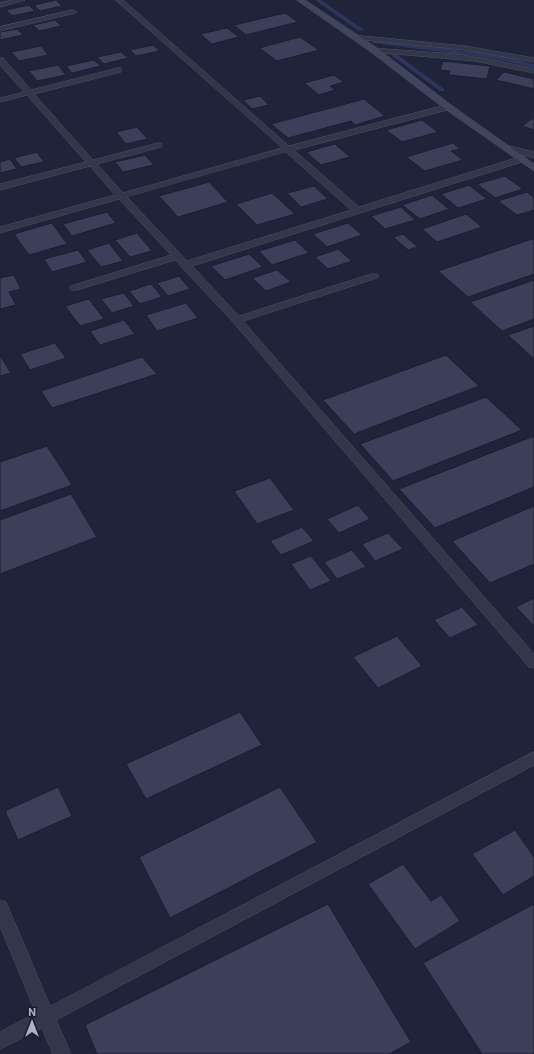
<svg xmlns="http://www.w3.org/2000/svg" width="534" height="1054" font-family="Roboto,sans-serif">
  <rect width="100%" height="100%" fill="#1f243a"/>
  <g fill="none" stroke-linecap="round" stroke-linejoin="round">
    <g fill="#2e365e" fill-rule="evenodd">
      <path d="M315,0H321L364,30L359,31Z"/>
      <path d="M375,40L497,55L534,64V68L497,59L373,43L372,42Z"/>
      <path d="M391,53H395L444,89V91H440L391,55Z"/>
    </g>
  </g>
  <g fill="#3b3f5a" stroke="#1a1e31">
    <path d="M56,0L62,6L40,11L34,5Z"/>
    <path d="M29,5L35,11L12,16L6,10Z"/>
    <path d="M285,13L298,22L246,35L234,25Z"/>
    <path d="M55,20L62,26L39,31L33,25Z"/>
    <path d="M227,28L239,37L212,44L200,34Z"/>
    <path d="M17,29L23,35L0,40V32Z"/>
    <path d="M300,37L319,50L277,61L259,48Z"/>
    <path d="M153,45L160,51L136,56L130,50Z"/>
    <path d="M41,46L48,55L19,61L11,52Z"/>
    <path d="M121,52L128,58L104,64L97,57Z"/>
    <path d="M94,60L101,66L72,73L66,66Z"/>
    <path d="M443,61L490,66L487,79L449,75L450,71L440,70Z"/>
    <path d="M58,65L66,75L37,81L29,71Z"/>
    <path d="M504,72L534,79V89L496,80Z"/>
    <path d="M334,75L344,82L330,86L335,90L319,95L304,83Z"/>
    <path d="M260,96L269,105L252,109L243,100Z"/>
    <path d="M364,99L385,116L355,125L351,121L288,138L271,124Z"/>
    <path d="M534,117V130L522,126Z"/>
    <path d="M422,120L438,132L402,142L386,130Z"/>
    <path d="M137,127L148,139L126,144L116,132Z"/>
    <path d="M453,143L460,149L451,151L463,160L425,171L406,157Z"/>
    <path d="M335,144L350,157L321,165L306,152Z"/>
    <path d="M37,152L44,162L21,167L14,158Z"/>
    <path d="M145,155L154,165L123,172L115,162Z"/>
    <path d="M10,159L17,169L0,173V162Z"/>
    <path d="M505,176L523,189L495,198L477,184Z"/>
    <path d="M209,182L228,202L178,217L159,196Z"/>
    <path d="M469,185L487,199L458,208L441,194Z"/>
    <path d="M314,186L328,199L301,207L287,193Z"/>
    <path d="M527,192L534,198V210L517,215L498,201Z"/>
    <path d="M272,193L295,214L257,225L236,204Z"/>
    <path d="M432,195L449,209L420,219L402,205Z"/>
    <path d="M401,207L415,220L385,229L371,216Z"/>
    <path d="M107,212L116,223L72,236L63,224Z"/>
    <path d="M466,214L482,227L437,242L422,229Z"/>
    <path d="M52,223L67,244L29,255L14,234Z"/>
    <path d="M348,223L362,235L327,247L313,234Z"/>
    <path d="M137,233L152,251L130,257L115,240Z"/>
    <path d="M403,234L418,247L408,250L393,237Z"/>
    <path d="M532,239L534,241V274L468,297L438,271Z"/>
    <path d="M295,240L309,253L272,265L259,251Z"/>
    <path d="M109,243L123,261L101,267L87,250Z"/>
    <path d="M338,249L352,261L328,269L315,257Z"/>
    <path d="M78,250L87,262L52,272L44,259Z"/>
    <path d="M249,254L263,267L225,280L211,266Z"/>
    <path d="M277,270L291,282L266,291L252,278Z"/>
    <path d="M14,275L21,289L9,292L16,305L0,309V278Z"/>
    <path d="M179,276L190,289L168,296L157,283Z"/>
    <path d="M534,280V319L502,331L470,302Z"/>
    <path d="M151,284L162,297L140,304L129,291Z"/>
    <path d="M124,293L134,306L112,313L101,299Z"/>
    <path d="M89,299L104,319L80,326L65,306Z"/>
    <path d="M186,303L198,318L157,331L146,315Z"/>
    <path d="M124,320L135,334L100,345L90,331Z"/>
    <path d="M534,326V359L508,335Z"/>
    <path d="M55,343L66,358L30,370L20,354Z"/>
    <path d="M446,355L479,386L354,434L323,400Z"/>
    <path d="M0,357H1L11,373L0,376Z"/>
    <path d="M142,357L157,374L52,408L41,391Z"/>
    <path d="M486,397L522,430L393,481L360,444Z"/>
    <path d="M534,436V487L435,528L399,489Z"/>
    <path d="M47,446L72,485L0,511V462Z"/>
    <path d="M270,478L294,510L257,524L234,491Z"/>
    <path d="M71,494L97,537L0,574V520Z"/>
    <path d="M358,505L370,519L339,533L327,519Z"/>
    <path d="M534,506V564L490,583L452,541Z"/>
    <path d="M302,527L314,541L281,555L270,541Z"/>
    <path d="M388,533L403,549L375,561L362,544Z"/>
    <path d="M352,550L366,567L337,579L324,562Z"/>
    <path d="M311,556L331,581L310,590L291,564Z"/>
    <path d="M534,598V626L516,607Z"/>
    <path d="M462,607L478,625L450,638L434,620Z"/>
    <path d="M397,636L422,666L378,688L353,657Z"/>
    <path d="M240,712L262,745L146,799L126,764Z"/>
    <path d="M58,787L72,816L18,840L5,811Z"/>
    <path d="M280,787L317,842L170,918L139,857Z"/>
    <path d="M515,830L534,857V876L503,895L472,854Z"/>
    <path d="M403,864L431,901L441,895L460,921L415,949L368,884Z"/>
    <path d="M328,904L411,1042L389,1054H97L85,1025Z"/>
    <path d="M534,904V1054H482L423,963Z"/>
  </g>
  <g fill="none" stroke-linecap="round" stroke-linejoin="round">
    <g stroke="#4d5165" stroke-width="1">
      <g id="street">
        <path d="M13,0H25L0,7V3Z"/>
        <path d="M116,0H123L289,146L445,105H451V109L294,150L359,207L519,157H525L526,159L525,161L192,266L239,316L371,274H377L379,276L377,278L243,321L534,654V668L529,667L233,322L175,260L77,290H71L69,288L71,286L171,255L119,199L0,233V227L115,195L90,166L0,190V184L86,162L27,95L0,102V98L24,92L0,65V58H3L31,90L118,68H121V72L34,94L93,160L158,143H161L162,145L161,147L97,164L123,193L282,148ZM286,152L351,210L187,261L127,197Z"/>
        <path d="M73,10L77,12L75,13L0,31V27Z"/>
        <path d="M353,35L465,46L534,58V62L465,50L356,39L352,37Z"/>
        <path d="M371,48L455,54L495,60L534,69V73L475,61L374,52H371Z"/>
        <path d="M506,145L534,152V158L503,150L502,148Z"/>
        <path d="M534,752V765L56,1020L71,1054H53L42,1028L0,1049V1032L36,1013L0,926V900L6,902L50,1006Z"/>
      </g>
    </g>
    <g stroke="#4d5165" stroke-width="1">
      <path id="secondary" d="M297,0H305L377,48L451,105L534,164V171L445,109L371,52Z"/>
    </g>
    <use href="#street" fill="#33374a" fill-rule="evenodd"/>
    <use href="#secondary" fill="#41445d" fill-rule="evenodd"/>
  </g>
  <g transform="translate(32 1022)" stroke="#181c2e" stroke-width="3" paint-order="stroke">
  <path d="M0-3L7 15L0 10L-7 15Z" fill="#adb1c7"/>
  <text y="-6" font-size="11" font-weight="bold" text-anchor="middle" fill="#adb1c7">N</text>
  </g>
</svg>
